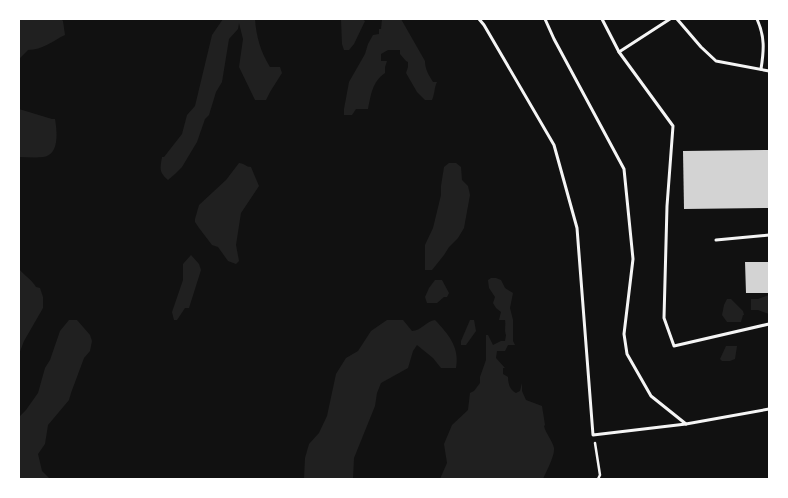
<svg xmlns="http://www.w3.org/2000/svg" width="788" height="498" font-family="'Noto Sans',sans-serif">
  <rect width="100%" height="100%" fill="#111"/>
  <g fill="#202020">
    <path d="M19,19H61L63,21L65,35C52,41 43,50 28,50L19,59Z"/>
    <path d="M223,19H255C256,36 261,53 270,67H280L282,73L270,92L266,100H255L239,67L243,39L239,23L238,29L229,39L222,82L216,92L209,115L205,119L197,142L182,167L175,174L168,180C159,172 160,169 162,157H164L182,134L187,115L195,106L212,35Z"/>
    <path d="M341,19H362L365,21L354,44L349,50H344L342,44Z"/>
    <path d="M382,19H401L425,61C425,70 429,75 433,82H437C434,88 435,93 432,100H425L417,92L406,73L408,67V62L406,61L400,54V50H388L381,54V61H387L385,67V73C372,82 371,95 368,109H356L352,115H344V109L349,82L365,54L368,44L373,35L379,34V29H381Z"/>
    <path d="M19,109L52,119H55C57,131 60,155 43,157C36,158 27,157 19,157Z"/>
    <path d="M239,163C244,163 246,167 251,167L259,186L241,213L236,245L239,261L236,264L228,261L218,247L212,245L199,228L195,222V219L199,205L226,180Z"/>
    <path d="M449,163H456L461,167L462,180L468,186L470,195L464,228L458,238L449,247L444,255L432,270H425V245L433,228L441,195V186L444,167Z"/>
    <path d="M191,255L199,264L201,270L189,308H185L177,320H174L172,312L183,280V264Z"/>
    <path d="M19,269C25,276 32,280 36,287L40,288L43,297V308L24,341L19,354Z"/>
    <path d="M491,278H496L501,280L505,288L513,293L510,308L513,320V341L515,345H508L505,351H497L496,358L505,368H503V374L508,377C508,384 510,390 516,393L520,391L522,383V391L526,400L542,406L545,425L544,426C546,434 552,440 554,448C555,456 546,472 543,479H440L447,463L444,444L452,425L468,410L470,393L474,391L480,383V377L486,360V335H488L493,345L501,341H505L506,335C504,330 506,326 505,320H499L501,312L496,308L493,303L495,297L489,288L488,280Z"/>
    <path d="M435,280H442L449,293L447,297H444L437,303H427L425,297L429,288Z"/>
    <path d="M769,295V314L758,310H751V299H758Z"/>
    <path d="M727,299H731L743,311L744,315H743L741,322H727L722,315L724,305Z"/>
    <path d="M69,320H77L90,335L92,341L90,351L84,358L71,393L69,400L48,425L45,444L38,454L42,471L50,479H19V417L26,410L38,393L45,368L50,360L60,331Z"/>
    <path d="M387,320H403L412,331C421,331 426,321 435,320C448,334 460,347 456,368H441L433,358L417,345L413,351L408,368L381,383L377,393L375,406L354,458L353,479H304L305,458L309,444L319,433L327,416L336,374L346,358L358,351L371,331Z"/>
    <path d="M470,320H474L476,331L466,345H461V341Z"/>
    <path d="M726,346H737L735,359L730,361H722L720,359Z"/>
  </g>
  <g fill="#d3d3d3">
    <path d="M769,150V208L684,209L683,151Z"/>
    <path d="M745,262H769V293H746Z"/>
  </g>
  <g fill="none" stroke-linecap="round" stroke-linejoin="round">
    <path stroke="#f5f5f5" stroke-width="2.5" d="M595,443L600,475L598,479"/>
    <g stroke="#f5f5f5" stroke-width="3">
      <path d="M479,19L484,25L554,145L577,228L593,435L686,424L769,409"/>
      <path d="M545,19L554,39L624,169L633,259L624,334L627,354L651,396L686,424"/>
      <path d="M602,19L619,52L673,126L667,206L664,318L674,346L769,324"/>
      <path d="M677,19L701,47L716,61L769,71"/>
      <path d="M757,19C765,37 764,50 761,69"/>
      <path d="M619,52L670,19"/>
      <path d="M716,240L769,235"/>
    </g>
  </g>
  <rect width="788" height="498" fill="none" stroke="#ffffff" stroke-width="40"/>
</svg>
